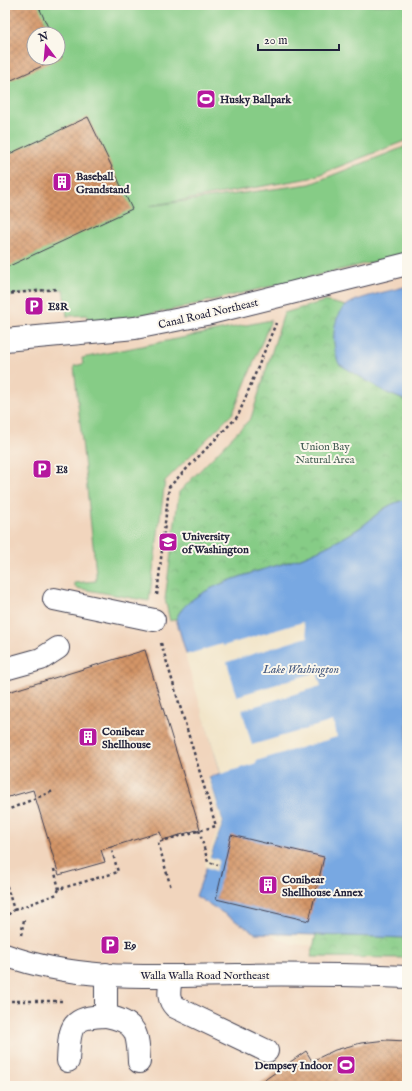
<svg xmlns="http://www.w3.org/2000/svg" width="412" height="1091" font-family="'IM FELL English',serif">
  <defs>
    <pattern id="park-crowns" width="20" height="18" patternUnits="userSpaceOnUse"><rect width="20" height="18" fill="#86cc86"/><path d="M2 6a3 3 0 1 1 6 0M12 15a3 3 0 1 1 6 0" fill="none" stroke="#73af75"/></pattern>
    <pattern id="building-cross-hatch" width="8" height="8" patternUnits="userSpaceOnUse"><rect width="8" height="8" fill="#d49568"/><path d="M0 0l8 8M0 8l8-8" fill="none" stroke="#ac7957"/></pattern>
  </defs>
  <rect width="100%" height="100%" fill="#fbf7ec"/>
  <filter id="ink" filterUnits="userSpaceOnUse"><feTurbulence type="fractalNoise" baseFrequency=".025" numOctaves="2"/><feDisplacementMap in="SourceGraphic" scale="8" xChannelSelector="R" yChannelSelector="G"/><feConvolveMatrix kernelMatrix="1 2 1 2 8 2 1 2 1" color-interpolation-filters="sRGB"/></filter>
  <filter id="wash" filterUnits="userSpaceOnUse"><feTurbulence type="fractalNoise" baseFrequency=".012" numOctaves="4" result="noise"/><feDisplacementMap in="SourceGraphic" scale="16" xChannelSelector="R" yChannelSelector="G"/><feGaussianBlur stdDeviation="0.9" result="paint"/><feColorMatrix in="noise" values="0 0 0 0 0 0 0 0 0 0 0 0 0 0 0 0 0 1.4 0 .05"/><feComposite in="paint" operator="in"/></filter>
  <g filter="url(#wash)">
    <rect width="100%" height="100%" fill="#f2e5c9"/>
    <path fill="#f1d5bd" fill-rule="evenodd" d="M5,5H407V286L356,301L407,499L387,507L360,528L303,557L231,580L210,590L186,605L176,619L220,773L208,777L219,817V831L217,842L262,929L273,936L292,944L304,945L407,949V1086H5ZM34,34H58V58H34Z"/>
    <g fill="#86cc86" stroke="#547760" fill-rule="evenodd">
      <path d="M5,5H407V140L310,178L149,206L310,184L407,146V254L167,311L88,323L87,315L67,316L63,289L5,296ZM34,34H58V58H34Z"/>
      <path d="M271,320L233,413L165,481L149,601L76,588L74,583L96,581V573L74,366L83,364L82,358Z"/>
    </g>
    <g fill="url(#park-crowns)" stroke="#547760">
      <path d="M325,301L346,306L336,320L387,393L407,401V499C401,501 393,503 387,507C378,512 370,521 361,527C343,539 321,550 301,558C268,570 190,584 176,619L170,621L165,599L179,492L251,418L284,313Z"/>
      <path d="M316,935L407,938V958L311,957Z"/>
    </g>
    <g fill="#78a8e2" stroke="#4d658e">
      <path d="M407,286V401L387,393L339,364C332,347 330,320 346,306C356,297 392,291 407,286Z"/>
      <path d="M407,499V938L255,933L196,896L223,822L209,777L221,773L176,619C190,584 268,570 301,558C321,550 343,539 361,527C370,521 378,512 387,507C393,503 401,501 407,499Z"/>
    </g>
    <g fill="#f2e5c9">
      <path d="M303,622L308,637L227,662L237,696L317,672L321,686L242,710L252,745L333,721L337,737L256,761L257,763L221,774L185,655L222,644L223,646Z"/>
      <path d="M209,777L223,822L210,857L219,860L216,871L206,867L205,864L221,822L207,778Z"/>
    </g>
    <g id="blocks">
      <g fill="url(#building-cross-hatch)">
        <path d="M5,5H38L51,34H34V58H58V48L62,57L5,83Z"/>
        <path d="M88,117L132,209L5,268V156Z"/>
        <path d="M145,650L200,829L163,840L160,832L101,850L105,862L59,875L33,790L5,798V693Z"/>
        <path d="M231,835L324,857L309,921L216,899Z"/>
        <path d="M386,1040L407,1041V1086H256L306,1051L312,1061L335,1050L361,1043Z"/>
      </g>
    </g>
  </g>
  <g filter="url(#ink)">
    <use href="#blocks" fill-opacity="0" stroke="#413f50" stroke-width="1"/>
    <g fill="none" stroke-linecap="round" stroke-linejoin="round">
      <g stroke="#413f50" stroke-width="24">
        <g id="minor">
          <path d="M5,340L135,328L206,314L407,264"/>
          <path d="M54,599L154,620"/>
          <path d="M5,669L41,659L58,648"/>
          <path d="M5,955C79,982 160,976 237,975C293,974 350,975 407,977"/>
          <path d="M106,974V1016C137,1022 138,1033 139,1062"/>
          <path d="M171,976C170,988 166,998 175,1007L267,1051"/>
          <path d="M68,1061C70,1028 68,1017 106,1016"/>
        </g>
      </g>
      <g stroke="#413f50" stroke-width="2.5" stroke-dasharray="3 3" stroke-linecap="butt">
        <path d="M5,145L6,144"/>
        <path d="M5,294L57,289"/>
        <path d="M157,595L169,487L238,416L276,323"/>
        <path d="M161,643L216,826L158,842L171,888"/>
        <path d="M5,811L53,791"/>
        <path d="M199,830L208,862L218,865"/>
        <path d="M54,869L59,889"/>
        <path d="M5,880L14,910L5,917"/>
        <path d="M14,910L57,894L59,889L118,872L111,847"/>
        <path d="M21,935L24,920"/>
        <path d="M5,1001H62"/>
      </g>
      <use href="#minor" stroke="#fff" stroke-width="22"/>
    </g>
  </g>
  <defs>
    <g id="stadium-square" transform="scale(1)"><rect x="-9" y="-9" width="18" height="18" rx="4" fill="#b5179e" stroke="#fbf7ec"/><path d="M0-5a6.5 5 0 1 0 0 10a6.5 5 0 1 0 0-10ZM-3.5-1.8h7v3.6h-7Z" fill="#fff"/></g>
    <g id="building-square" transform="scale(1)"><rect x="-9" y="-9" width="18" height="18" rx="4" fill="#b5179e" stroke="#fbf7ec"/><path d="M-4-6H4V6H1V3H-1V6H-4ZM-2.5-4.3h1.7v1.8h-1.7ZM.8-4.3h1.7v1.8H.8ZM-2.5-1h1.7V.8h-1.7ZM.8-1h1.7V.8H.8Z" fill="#fff"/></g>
    <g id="parking-square" transform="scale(1)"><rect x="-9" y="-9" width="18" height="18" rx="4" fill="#b5179e" stroke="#fbf7ec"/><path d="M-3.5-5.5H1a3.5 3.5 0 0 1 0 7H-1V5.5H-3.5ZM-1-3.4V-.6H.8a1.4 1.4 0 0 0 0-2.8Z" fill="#fff"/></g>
    <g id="university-square" transform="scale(1)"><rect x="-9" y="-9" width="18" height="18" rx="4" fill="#b5179e" stroke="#fbf7ec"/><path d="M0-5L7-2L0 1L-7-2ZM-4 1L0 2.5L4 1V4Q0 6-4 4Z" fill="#fff"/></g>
  </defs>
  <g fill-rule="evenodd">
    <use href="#stadium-square" x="206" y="99"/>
    <use href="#building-square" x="62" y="182"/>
    <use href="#parking-square" x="34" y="306"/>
    <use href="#parking-square" x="42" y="469"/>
    <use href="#university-square" x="168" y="542"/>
    <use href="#building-square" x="88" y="737"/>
    <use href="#building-square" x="268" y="885"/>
    <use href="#parking-square" x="110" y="945"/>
    <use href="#stadium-square" x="346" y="1065"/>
  </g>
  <g text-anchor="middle" stroke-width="4" stroke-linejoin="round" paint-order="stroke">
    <g font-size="11" font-weight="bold" fill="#22223b" stroke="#fbf7ec" text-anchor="start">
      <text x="220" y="103">Husky Ballpark</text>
      <text x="76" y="180">Baseball<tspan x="76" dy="13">Grandstand</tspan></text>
      <text x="48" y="310">E8R</text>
      <text x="56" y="473">E8</text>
      <text x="182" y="540">University<tspan x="182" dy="13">of Washington</tspan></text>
      <text x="102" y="735">Conibear<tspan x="102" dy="13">Shellhouse</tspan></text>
      <text x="282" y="883">Conibear<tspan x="282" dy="13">Shellhouse Annex</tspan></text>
      <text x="124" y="949">E9</text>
      <text x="332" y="1069" text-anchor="end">Dempsey Indoor</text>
    </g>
    <g font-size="11" fill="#22223b" stroke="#fbf7ec">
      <text transform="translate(208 313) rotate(-13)" y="4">Canal Road Northeast</text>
      <text x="205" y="979">Walla Walla Road Northeast</text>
    </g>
    <g font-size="11" fill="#455e55" stroke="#fbf7ec">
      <text x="325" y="450">Union Bay<tspan x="325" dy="13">Natural Area</tspan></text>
    </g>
    <g font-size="12" font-style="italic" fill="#44587e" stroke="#fbf7ec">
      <text x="301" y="673">Lake Washington</text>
    </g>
  </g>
  <rect width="412" height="1091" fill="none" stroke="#fbf7ec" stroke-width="20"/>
  <g transform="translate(46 46) rotate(344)"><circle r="19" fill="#fbf7ec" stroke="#a4a2a5"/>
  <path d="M0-3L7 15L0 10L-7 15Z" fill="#b5179e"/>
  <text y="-6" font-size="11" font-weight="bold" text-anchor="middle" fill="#22223b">N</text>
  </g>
  <path d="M258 44v6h81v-6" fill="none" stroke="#22223b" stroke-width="2"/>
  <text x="264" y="44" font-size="12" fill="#22223b" stroke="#fbf7ec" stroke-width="3" paint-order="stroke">20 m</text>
</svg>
